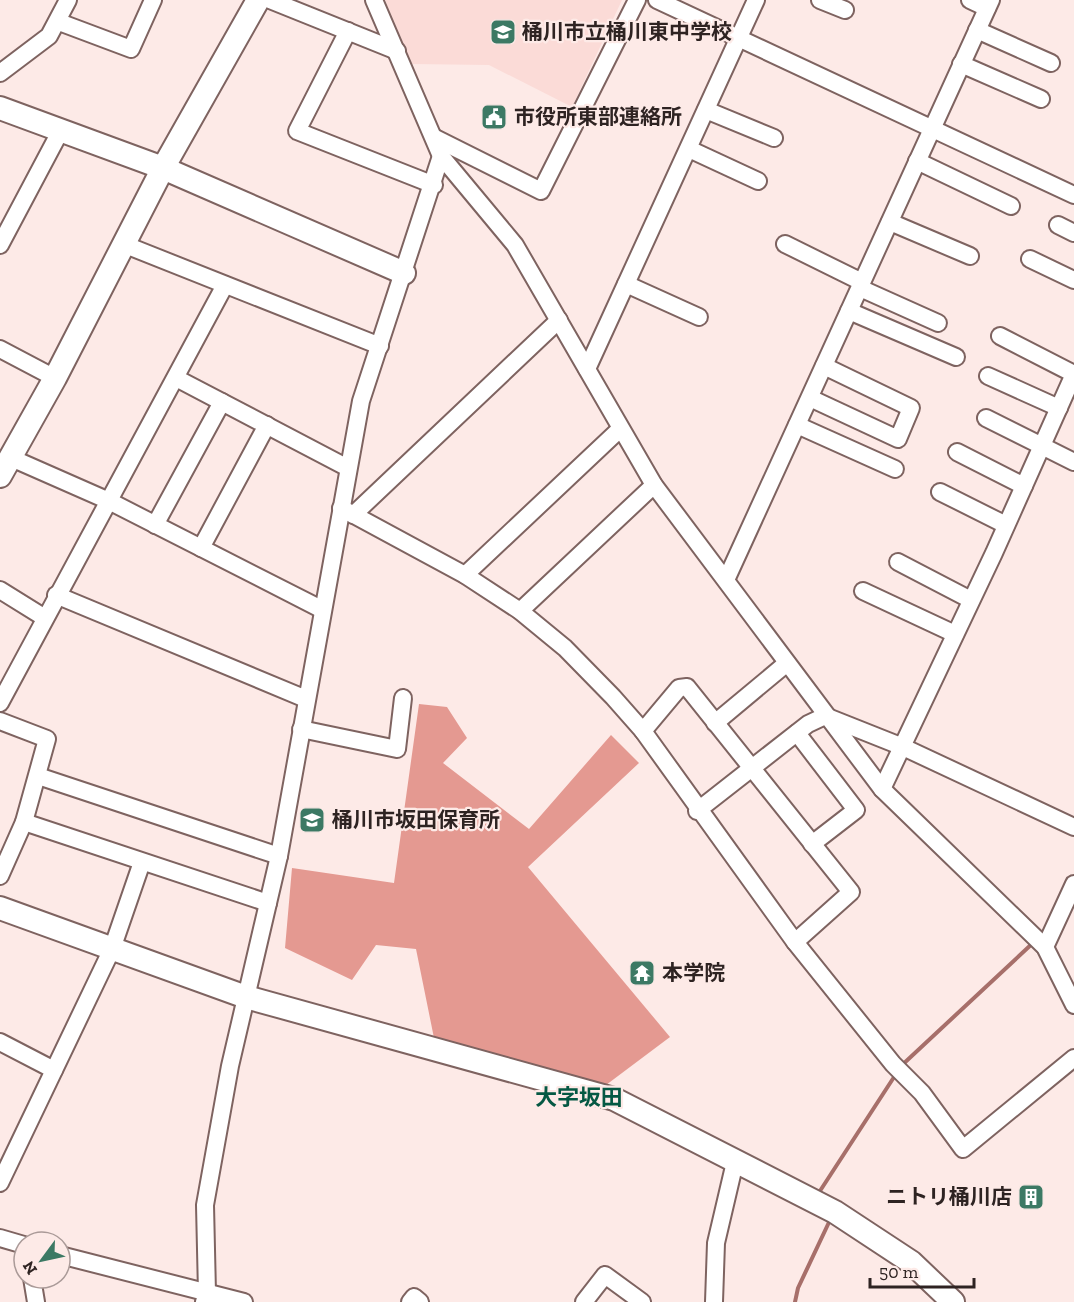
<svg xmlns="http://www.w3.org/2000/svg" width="1074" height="1302" font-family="'Zilla Slab','Noto Sans JP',serif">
  <rect width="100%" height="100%" fill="#fdeae7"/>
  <path fill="#fbdbd7" d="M385,0H622L572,107L489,65L412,64Z"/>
  <path fill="#e49991" d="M419,704L447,707L467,738L443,763L529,829L611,735L639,763L528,867L670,1037L606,1085L434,1038L416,949L376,945L352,980L285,948L292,868L394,883Z"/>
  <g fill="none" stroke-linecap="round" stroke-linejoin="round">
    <g stroke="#a76f6a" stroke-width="4">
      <path d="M901,1066L1034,942"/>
      <path d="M818,1194L896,1074"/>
      <path d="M795,1302L798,1288L831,1218"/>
    </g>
    <g stroke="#7e6360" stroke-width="20">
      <g id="street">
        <path d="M270,0L397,51"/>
        <path d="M374,0L441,156L515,245L654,485L882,789L1045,947L1074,1005"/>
        <path d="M657,0L1074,195"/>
        <path d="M820,0L845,10"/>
        <path d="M970,0L987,8"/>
        <path d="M59,22L131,49L153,0"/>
        <path d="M977,30L1051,63"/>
        <path d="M348,31L297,131L434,185"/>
        <path d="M961,64L1041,99"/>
        <path d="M0,73L49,36L68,0"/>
        <path d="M706,110L774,138"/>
        <path d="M435,138L541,191L637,0"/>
        <path d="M689,149L758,181"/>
        <path d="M917,161L1011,206"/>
        <path d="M890,222L970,256"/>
        <path d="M1058,225L1074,233"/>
        <path d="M123,244L380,346"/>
        <path d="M785,244L862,282"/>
        <path d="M0,245L61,130"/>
        <path d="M1030,259L1074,280"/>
        <path d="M626,284L699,317"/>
        <path d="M860,288L938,323"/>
        <path d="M849,311L956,357"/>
        <path d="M0,349L55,378"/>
        <path d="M587,369L756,0"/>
        <path d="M988,376L1059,408"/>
        <path d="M176,378L348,468"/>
        <path d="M810,398L898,439L911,408L824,366"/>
        <path d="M986,418L1074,462"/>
        <path d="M797,425L895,469"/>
        <path d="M957,452L1024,486"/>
        <path d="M9,457L109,501L321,609"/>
        <path d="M940,492L1006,525"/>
        <path d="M341,508L465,575L520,611L565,648L613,697L643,731L795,942L893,1064L922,1093L963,1149L1074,1058"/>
        <path d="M353,515L559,320"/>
        <path d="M155,525L222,402"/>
        <path d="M201,548L267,425"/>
        <path d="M898,562L971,600"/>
        <path d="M465,575L620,429"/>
        <path d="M726,580L991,0"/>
        <path d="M0,590L45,618"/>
        <path d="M863,591L955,634"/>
        <path d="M56,595L306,699"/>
        <path d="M520,611L654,485"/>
        <path d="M0,703L225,285"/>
        <path d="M0,721L47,739L24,822L0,876"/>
        <path d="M715,723L787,663"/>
        <path d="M301,729L397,749L403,698"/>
        <path d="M643,731L679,688L687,687L851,892L795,942"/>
        <path d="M797,733L856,810L812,844"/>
        <path d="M38,776L279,856"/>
        <path d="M882,789L994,553L1074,374L1000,336"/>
        <path d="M697,811L808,724L825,716L903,747L1074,827"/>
        <path d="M24,822L268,903"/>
        <path d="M1045,947L1074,884"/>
        <path d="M0,1042L54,1070"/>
        <path d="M0,1183L112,949L142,862"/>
        <path d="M0,1238L24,1245"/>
        <path d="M60,1255L244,1302"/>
        <path d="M32,1278L36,1302"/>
        <path d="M204,1302L207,1293L205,1205L230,1066L279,856L361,401L441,156"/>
        <path d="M410,1302L414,1297L420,1302"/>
        <path d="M584,1302L605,1275L642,1302"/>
        <path d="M714,1302L716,1243L735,1162"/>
      </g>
    </g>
    <g stroke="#7e6360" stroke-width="26">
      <g id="secondary">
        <path d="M0,108L163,168L404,273"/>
        <path d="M0,476L55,378L163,168L258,0"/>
        <path d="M0,908L246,997L614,1099L835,1212L911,1262L953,1302"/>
      </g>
    </g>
    <use href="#street" stroke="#fff" stroke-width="16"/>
    <use href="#secondary" stroke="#fff" stroke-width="22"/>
  </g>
  <defs>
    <g id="school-square" transform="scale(1.35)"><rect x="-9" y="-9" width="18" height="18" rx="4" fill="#3c7964" stroke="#fdeae7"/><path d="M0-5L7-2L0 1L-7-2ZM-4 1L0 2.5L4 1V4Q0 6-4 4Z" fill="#fff"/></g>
    <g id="civic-square" transform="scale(1.35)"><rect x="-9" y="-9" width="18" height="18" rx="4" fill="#3c7964" stroke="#fdeae7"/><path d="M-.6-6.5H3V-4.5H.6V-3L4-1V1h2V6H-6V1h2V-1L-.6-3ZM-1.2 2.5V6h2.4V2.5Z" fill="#fff"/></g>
    <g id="temple-square" transform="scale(1.35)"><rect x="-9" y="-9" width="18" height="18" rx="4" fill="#3c7964" stroke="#fdeae7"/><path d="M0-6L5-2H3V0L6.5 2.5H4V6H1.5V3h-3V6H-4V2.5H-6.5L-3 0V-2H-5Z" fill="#fff"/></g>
    <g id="building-square" transform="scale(1.35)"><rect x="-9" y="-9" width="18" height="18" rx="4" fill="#3c7964" stroke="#fdeae7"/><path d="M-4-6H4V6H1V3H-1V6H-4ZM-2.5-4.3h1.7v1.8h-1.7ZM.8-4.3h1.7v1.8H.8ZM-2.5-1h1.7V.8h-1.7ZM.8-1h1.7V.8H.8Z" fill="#fff"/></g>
  </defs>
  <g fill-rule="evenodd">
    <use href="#school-square" x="503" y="32"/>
    <use href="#civic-square" x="494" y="117"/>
    <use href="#school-square" x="312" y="820"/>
    <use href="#temple-square" x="642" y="973"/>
    <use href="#building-square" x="1031" y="1197"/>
  </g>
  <g text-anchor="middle" stroke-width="4.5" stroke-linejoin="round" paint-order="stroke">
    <g font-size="21" font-weight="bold" fill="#2e2322" stroke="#fdeae7" text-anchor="start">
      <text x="522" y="39">桶川市立桶川東中学校</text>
      <text x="514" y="124">市役所東部連絡所</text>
      <text x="332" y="827">桶川市坂田保育所</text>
      <text x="662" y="980">本学院</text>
      <text x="1012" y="1204" text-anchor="end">ニトリ桶川店</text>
    </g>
    <g font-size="22" font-weight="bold" fill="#055843" stroke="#fdeae7">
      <text x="579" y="1105">大字坂田</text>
    </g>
  </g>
  <g transform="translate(42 1260) rotate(237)"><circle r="28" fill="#fdeae7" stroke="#aa9a98" stroke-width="1.5"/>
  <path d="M0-4.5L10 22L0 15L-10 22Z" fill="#3c7964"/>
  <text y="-9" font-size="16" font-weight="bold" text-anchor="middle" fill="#2e2322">N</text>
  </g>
  <path d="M870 1278v9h104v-9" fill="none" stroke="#2e2322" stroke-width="3"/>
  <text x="879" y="1278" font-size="18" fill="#2e2322" stroke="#fdeae7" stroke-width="4.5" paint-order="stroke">50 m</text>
</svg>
